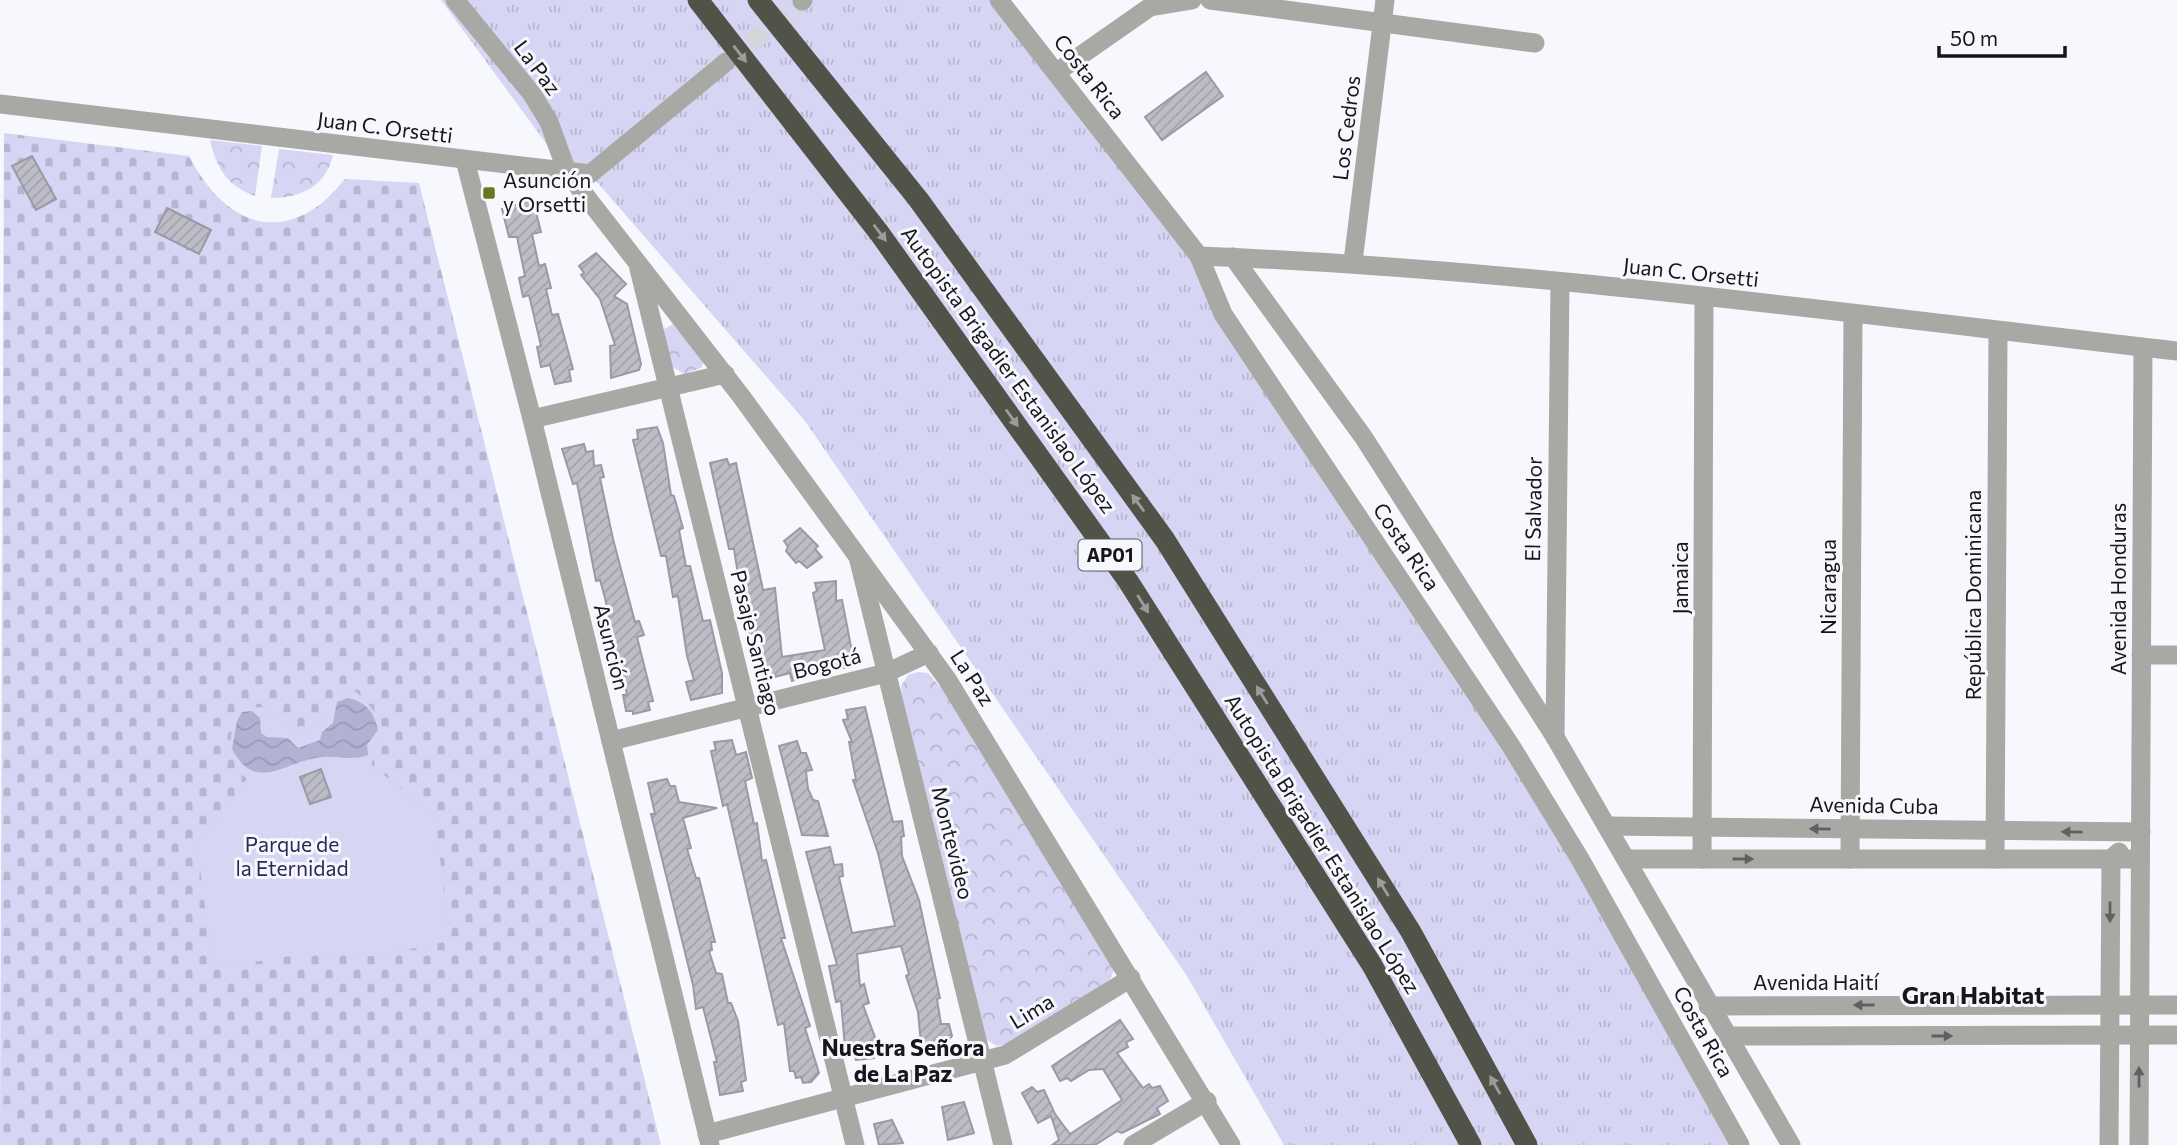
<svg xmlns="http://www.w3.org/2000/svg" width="2177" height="1145" font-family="Commissioner,sans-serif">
  <defs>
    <pattern id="grass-tufts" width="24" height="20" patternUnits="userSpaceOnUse" patternTransform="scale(1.75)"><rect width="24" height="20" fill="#d6d5f3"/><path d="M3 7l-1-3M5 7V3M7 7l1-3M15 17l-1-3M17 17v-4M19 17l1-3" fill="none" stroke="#b7b6d0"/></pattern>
    <pattern id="forest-crowns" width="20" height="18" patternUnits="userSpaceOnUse" patternTransform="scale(1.75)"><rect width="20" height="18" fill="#d6d5f3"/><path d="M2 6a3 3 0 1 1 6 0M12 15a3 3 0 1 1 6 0" fill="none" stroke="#b7b6d0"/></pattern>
    <pattern id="cemetery-stones" width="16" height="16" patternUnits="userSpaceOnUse" patternTransform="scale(1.75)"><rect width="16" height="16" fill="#d6d5f3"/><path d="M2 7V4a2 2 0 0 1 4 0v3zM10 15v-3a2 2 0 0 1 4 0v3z" fill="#b7b6d0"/></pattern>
    <pattern id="water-waves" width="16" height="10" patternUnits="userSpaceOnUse" patternTransform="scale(1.75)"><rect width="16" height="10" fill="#b3b1d3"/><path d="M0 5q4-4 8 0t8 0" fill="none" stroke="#9998b5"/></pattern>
    <pattern id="building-hatch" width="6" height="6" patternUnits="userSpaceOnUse" patternTransform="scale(1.75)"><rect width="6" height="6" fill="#bdbdc8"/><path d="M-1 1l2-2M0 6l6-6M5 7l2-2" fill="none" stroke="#a2a2ab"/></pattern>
  </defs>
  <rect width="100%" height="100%" fill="#f7f7fe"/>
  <path fill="url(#grass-tufts)" d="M441,0H999L1199,256L1223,314L1511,746L1740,1145H1284L1187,976L805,421L590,174L567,172Z"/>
  <g fill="url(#forest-crowns)">
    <path d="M210,140L262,146L255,196C226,185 217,169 210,140Z"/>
    <path d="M279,149L333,155C326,186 301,198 271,198Z"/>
    <path d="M673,324L704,362L701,368L684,374L671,366L663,330Z"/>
    <path d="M918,672L928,673L942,689L1114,969L1111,978L1102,987L1007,1044L997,1046L987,1040L983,1029L902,702L901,686L908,675Z"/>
  </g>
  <path fill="url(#cemetery-stones)" d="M4,133L189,156C215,207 262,246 318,206C328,199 337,188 345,179L419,183L661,1145H0Z"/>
  <path fill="#d6d5f3" d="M355,691C365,701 384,717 381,733C379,746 372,746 372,765L435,817L450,941L376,956L302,954L213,969L197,845L247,779C224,759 230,736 237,708L267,707C289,738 318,738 332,701Z"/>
  <path fill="url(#water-waves)" d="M348,698C366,702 374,712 378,730L367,745L368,755C353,761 339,756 324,757C286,759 257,796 232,749L237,721L242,712L252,711L260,718L261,733L267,737L288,738L298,748L320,740L322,732L333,723L337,702Z"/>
  <g fill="url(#building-hatch)" stroke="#9a99a5" stroke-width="2">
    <path d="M1206,72L1223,96L1162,140L1145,117Z"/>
    <path d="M32,156L56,199L36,210L12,166Z"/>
    <path d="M533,200L541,232L532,234L539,266L545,264L551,288L546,289L552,315L558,314L573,369L569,370L571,381L555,384L550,365L541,367L537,347L541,346L529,295L523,297L519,278L525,276L517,237H509L502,209Z"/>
    <path d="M167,208L211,230L199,254L155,232Z"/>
    <path d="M596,253L626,284L614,296L627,304L641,364L639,370L611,378L610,346L615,345L600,299L581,275L584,273L579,266Z"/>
    <path d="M657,427L663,443L671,495L674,496L683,528L679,530L686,566H690L703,621L710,620L722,673V693L691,700L686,682L694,680L687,656L678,596L673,597L666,556H661L633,440L638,439L637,430Z"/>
    <path d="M584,444L586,452L593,451L594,466L601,465L604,477L600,478L613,539L635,622L639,621L644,635L637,637L653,701L648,702L650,710L633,714V711H626L623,695H627L624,679L615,646L610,647L606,628L611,627L605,598L600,580L596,581L577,483L573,484L562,449Z"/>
    <path d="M727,459L729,465L736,463L763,590L775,588L782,657L825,650L813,593L817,591L815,583L836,581V601L842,600L854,662L849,667L820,672L792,681L790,673L763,680L754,634L750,635L738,594L741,593L734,549H729L710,463Z"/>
    <path d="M800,528L818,546L815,549L822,557L807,568L799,561L796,563L786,551L788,547L784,541Z"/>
    <path d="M865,707L893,822L902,821L904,836L901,837L902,856L919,900L940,998L937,999L941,1024H949L952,1036L946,1043L921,1044L918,1012L906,976L909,974L901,946L857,954L860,986L864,984L869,1003L863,1005L879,1048H873L874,1058L856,1060L853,1048H845L841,1001L836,1002L829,966L837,965L806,852L830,847L834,865L842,864L843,876L839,877L852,933L895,926L878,853L853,780H856L849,742H852L843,720L848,719L846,710Z"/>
    <path d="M732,740L736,755L746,752L752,778L745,781L754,824L757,823L762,861L766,860L785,938H781L810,1026L805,1028L819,1073L811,1082L803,1083L801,1077L796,1078L794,1071H790L784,1023L778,1025L727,804L723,806L711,751L716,750L714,742Z"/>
    <path d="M797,741L801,753H806L812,770L806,771L808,789L813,800L818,801L828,836L802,835L779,746Z"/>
    <path d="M321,769L331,797L310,804L300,777Z"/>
    <path d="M667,779L670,786H675L679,802L717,808L683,818L691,848L687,849L696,878H699L715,942H711L712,950L709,951L716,973L722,974L728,1003H731L738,1021L746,1080L741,1082L743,1091L720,1095L714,1062H717L703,1007L696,1009L693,985L651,814H655L648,783Z"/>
    <path d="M1120,1020L1133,1039L1126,1042L1128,1047L1117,1053L1143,1088L1149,1084L1152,1088L1160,1086L1168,1101L1157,1108L1160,1114L1122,1133L1117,1131L1095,1145H1052L1059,1140L1051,1116L1038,1123L1022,1093L1032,1087L1037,1092L1044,1090L1055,1114L1070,1134L1122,1100L1103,1069L1089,1070L1071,1081L1067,1078L1060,1081L1052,1066Z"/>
    <path d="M964,1102L974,1133L948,1140L942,1107Z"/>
    <path d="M892,1120L903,1143L879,1145L874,1124Z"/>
  </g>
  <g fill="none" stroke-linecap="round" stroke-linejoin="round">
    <path stroke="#d5d5dc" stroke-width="19" stroke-dasharray="19 10" stroke-linecap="butt" d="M727,62L802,1"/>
    <g stroke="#a8a9a4" stroke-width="19">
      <path d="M455,0L532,94L549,122L567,172L741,396L947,679L1231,1145"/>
      <path d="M999,0L1199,256L1223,314L1511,746L1580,859L1740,1145"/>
      <path d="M1210,0L1535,43"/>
      <path d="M802,1L803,0"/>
      <path d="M1057,72L1150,7L1192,0"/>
      <path d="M0,104L590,174L726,62"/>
      <path d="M465,160L532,419L710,1145"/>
      <path d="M1199,256C1526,269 1852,314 2177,351"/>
      <path d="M1233,257L1364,438L1555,737L1791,1145"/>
      <path d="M1353,262L1385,0"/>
      <path d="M639,269L855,1145"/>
      <path d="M532,419L725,374"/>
      <path d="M859,561L1003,1145"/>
      <path d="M2141,655H2177"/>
      <path d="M1555,737L1560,282"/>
      <path d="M611,741L886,673L929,653"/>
      <path d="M1607,826L2141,832"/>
      <path d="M1626,859H2140"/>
      <path d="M1702,859L1704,298"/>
      <path d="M1850,859L1853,314"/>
      <path d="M1995,859L1998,331"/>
      <path d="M1708,1006L2177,1005"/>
      <path d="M1727,1036L2177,1035"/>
      <path d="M707,1134L1005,1055L1131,978"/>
      <path d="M1133,1145L1207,1101"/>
      <path d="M2109,1145L2111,859L2119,852"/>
      <path d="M2139,1145L2143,347"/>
    </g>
    <g stroke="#515349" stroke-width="21">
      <path d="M698,0L880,234L1128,581L1372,965L1471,1145"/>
      <path d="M758,0L918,199L1165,540L1411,932L1527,1145"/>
    </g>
  </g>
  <defs><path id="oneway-solid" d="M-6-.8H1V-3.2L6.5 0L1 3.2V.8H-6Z" transform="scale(1.75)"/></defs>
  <g fill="#9c9d9a">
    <use href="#oneway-solid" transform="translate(740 54) rotate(52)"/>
    <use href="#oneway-solid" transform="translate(880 233) rotate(53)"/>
    <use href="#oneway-solid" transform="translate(1012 418) rotate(54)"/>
    <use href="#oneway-solid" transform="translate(1138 503) rotate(-126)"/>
    <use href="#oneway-solid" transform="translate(1143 604) rotate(58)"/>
    <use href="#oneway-solid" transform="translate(1262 695) rotate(-122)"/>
    <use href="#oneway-solid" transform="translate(1383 887) rotate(-122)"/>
    <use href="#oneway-solid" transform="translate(1495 1085) rotate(-119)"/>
  </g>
  <g fill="#606060">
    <use href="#oneway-solid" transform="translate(1820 829) rotate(-179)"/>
    <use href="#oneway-solid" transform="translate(2072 832) rotate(-179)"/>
    <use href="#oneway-solid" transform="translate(1743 859)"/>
    <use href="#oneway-solid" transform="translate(2110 912) rotate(90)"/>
    <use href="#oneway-solid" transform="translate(1864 1005) rotate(180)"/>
    <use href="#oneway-solid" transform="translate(1942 1036)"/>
    <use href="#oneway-solid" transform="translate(2139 1077) rotate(-90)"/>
  </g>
  <rect fill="#6b7620" stroke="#f7f7fe" stroke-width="2.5" x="482" y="186" width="14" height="14" rx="3.5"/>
  <g text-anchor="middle" stroke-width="6" stroke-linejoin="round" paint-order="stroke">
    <rect fill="#f7f7fe" stroke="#5a5a5f" stroke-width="2" x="1078.5" y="539.5" width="63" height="31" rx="5"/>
    <g font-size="19" font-weight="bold" fill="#17171b">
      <text x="1110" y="562">AP01</text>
    </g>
    <g font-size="21" fill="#17171b" stroke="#f7f7fe">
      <text transform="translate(537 68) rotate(53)" y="7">La Paz</text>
      <text transform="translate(1089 77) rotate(52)" y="7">Costa Rica</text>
      <text transform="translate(385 128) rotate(7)" y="7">Juan C. Orsetti</text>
      <text transform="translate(1347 128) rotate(-83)" y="7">Los Cedros</text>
      <text transform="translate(1691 273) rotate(6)" y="7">Juan C. Orsetti</text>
      <text transform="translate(1008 370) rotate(54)" y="7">Autopista Brigadier Estanislao López</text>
      <text transform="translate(1534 509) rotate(-89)" y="7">El Salvador</text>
      <text transform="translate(1406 547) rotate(56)" y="7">Costa Rica</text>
      <text transform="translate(1681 578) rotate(-90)" y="7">Jamaica</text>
      <text transform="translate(1829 587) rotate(-90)" y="7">Nicaragua</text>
      <text transform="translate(2119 589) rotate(-90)" y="7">Avenida Honduras</text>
      <text transform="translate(1974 595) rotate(-90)" y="7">República Dominicana</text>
      <text transform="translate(755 643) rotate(76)" y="7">Pasaje Santiago</text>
      <text transform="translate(611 647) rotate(76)" y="7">Asunción</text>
      <text transform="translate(827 664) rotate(-14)" y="7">Bogotá</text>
      <text transform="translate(972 678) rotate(57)" y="7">La Paz</text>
      <text transform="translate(1874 806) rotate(1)" y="7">Avenida Cuba</text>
      <text transform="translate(952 843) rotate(76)" y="7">Montevideo</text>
      <text transform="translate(1322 844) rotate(58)" y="7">Autopista Brigadier Estanislao López</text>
      <text x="1816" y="990">Avenida Haití</text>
      <text transform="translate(1032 1012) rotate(-31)" y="7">Lima</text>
      <text transform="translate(1703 1032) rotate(61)" y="7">Costa Rica</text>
    </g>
    <g font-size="21" fill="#17171b" stroke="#f7f7fe" text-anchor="start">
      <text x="503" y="188">Asunción<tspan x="503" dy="24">y Orsetti</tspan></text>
    </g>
    <g font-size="21" fill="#2d2854" stroke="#f7f7fe">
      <text x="292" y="852">Parque de<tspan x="292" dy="24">la Eternidad</tspan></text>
    </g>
    <g font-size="23" font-weight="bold" fill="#17171b" stroke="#f7f7fe">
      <text x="903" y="1056">Nuestra Señora<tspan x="903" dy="26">de La Paz</tspan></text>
    </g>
    <g font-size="24" font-weight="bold" fill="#17171b" stroke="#f7f7fe">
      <text x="1973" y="1004">Gran Habitat</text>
    </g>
  </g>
  <path d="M1939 46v10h126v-10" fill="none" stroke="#17171b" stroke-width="3.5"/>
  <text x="1950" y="46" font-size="21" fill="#17171b" stroke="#f7f7fe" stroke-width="5" paint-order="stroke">50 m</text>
</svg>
